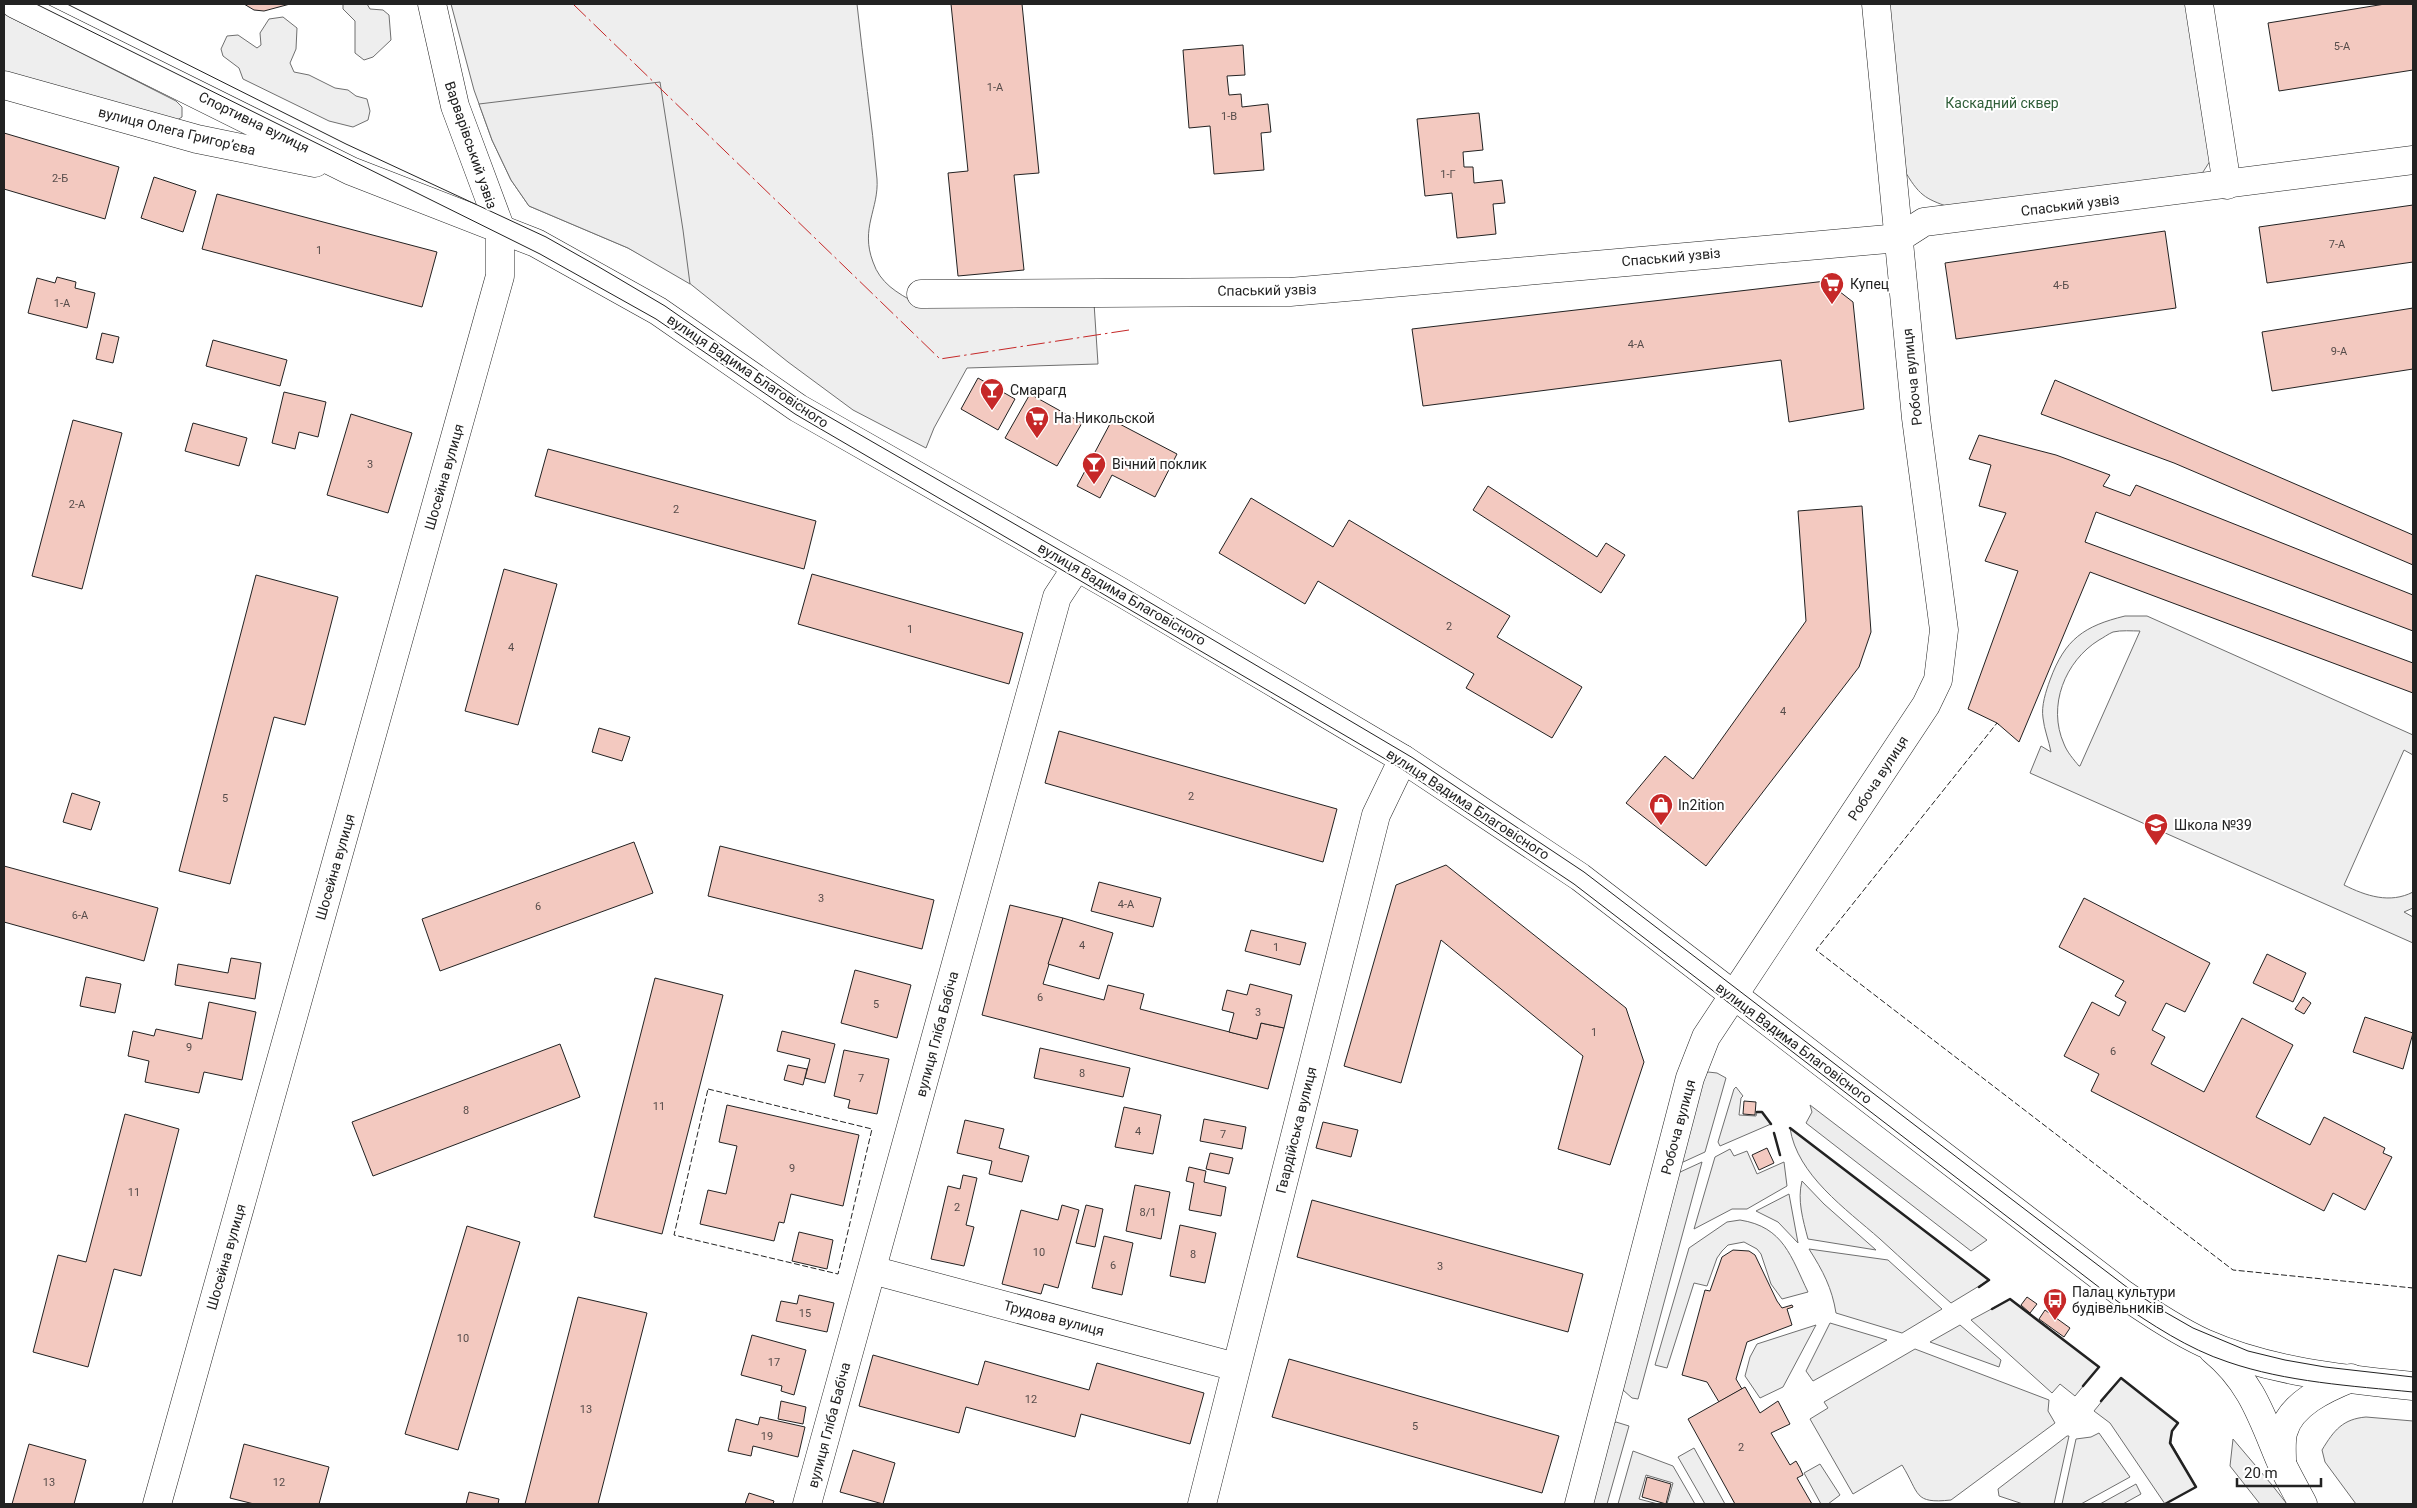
<svg xmlns="http://www.w3.org/2000/svg" width="2417" height="1508" font-family="Roboto,sans-serif">
  <rect width="100%" height="100%" fill="#fff"/>
  <g fill="#eee" stroke="#6f6f6f" fill-rule="evenodd">
    <path d="M343,4H367L370,9L383,10L389,15L391,40L373,57L364,60L355,53V21L343,9Z"/>
    <path d="M451,4H857C863,62 872,121 877,179C879,209 860,228 873,262C880,283 897,293 916,303H1094L1098,364L967,368L934,428L926,448L853,410L788,362L683,278L628,248L529,206L511,180L492,140L474,90Z"/>
    <path d="M1887,4H2191L2212,158L2203,172L2189,183L1954,209C1927,199 1921,198 1906,173Z"/>
    <path d="M4,14L176,101L182,107V117L174,122L4,76Z"/>
    <path d="M283,17L297,28L296,49L290,63L294,72L309,75L335,88L348,90L356,96L367,99L370,111L368,120L353,127L329,121L243,79L239,68L223,56L221,49L227,36L238,35L257,48L261,45L260,33L269,19Z"/>
    <path d="M2125,616H2147L2413,735V755L2404,750L2344,885C2366,896 2390,904 2413,892V908L2404,912L2413,917V943L2030,773L2041,746L2051,752C2049,741 2044,729 2043,718C2041,706 2046,691 2050,680C2065,639 2084,626 2125,616ZM2140,631L2080,766H2079C2074,760 2067,752 2064,744C2047,706 2065,661 2099,640C2103,638 2108,634 2113,632C2121,630 2132,631 2140,631Z"/>
    <path d="M1708,1072L1717,1073L1726,1078L1705,1152L1681,1163L1703,1075Z"/>
    <path d="M1736,1087L1743,1096L1741,1098L1739,1115L1756,1116L1757,1112H1762L1771,1124L1720,1146L1718,1142L1734,1089Z"/>
    <path d="M1790,1128L1989,1280L1951,1303C1927,1282 1903,1260 1880,1239C1846,1209 1797,1175 1790,1128Z"/>
    <path d="M1730,1149L1734,1156L1747,1151L1757,1174L1784,1162L1787,1186L1747,1209H1732L1694,1229L1715,1157Z"/>
    <path d="M1702,1162L1638,1399L1632,1398L1623,1390V1383L1678,1173Z"/>
    <path d="M1802,1181L1824,1204L1876,1250L1808,1239C1803,1220 1797,1200 1802,1181Z"/>
    <path d="M1789,1194L1798,1243L1778,1222L1756,1211Z"/>
    <path d="M1740,1220C1784,1227 1791,1257 1808,1292L1782,1299L1771,1284L1761,1254L1757,1249L1744,1242L1728,1245L1722,1251L1717,1258L1707,1286L1694,1283L1667,1368L1655,1365L1689,1248L1727,1222Z"/>
    <path d="M1809,1249L1888,1260L1942,1309L1902,1333L1836,1313C1832,1288 1823,1271 1809,1249Z"/>
    <path d="M2010,1299L2099,1367L2075,1396L2060,1384L2052,1393L1971,1320Z"/>
    <path d="M1830,1323L1887,1340L1813,1381L1806,1371Z"/>
    <path d="M1816,1325L1783,1387L1760,1398L1745,1376L1750,1357L1757,1344Z"/>
    <path d="M1960,1325L2001,1360L1999,1367L1930,1342Z"/>
    <path d="M1915,1349L2049,1400L2048,1411L2055,1423L1951,1500C1913,1504 1920,1494 1902,1465L1853,1494L1810,1419L1828,1408L1824,1402Z"/>
    <path d="M2121,1378L2178,1423L2172,1431L2171,1443L2196,1487L2165,1504L2110,1423L2094,1411Z"/>
    <path d="M2366,1417L2413,1421V1504H2356L2325,1462L2322,1450C2334,1430 2343,1419 2366,1417Z"/>
    <path d="M1616,1422L1629,1426L1607,1504H1591L1610,1427Z"/>
    <path d="M2099,1433L2130,1477L2081,1504H2062L2076,1439L2091,1437Z"/>
    <path d="M2067,1436H2069L2054,1504H2023L1999,1496L1998,1489Z"/>
    <path d="M1694,1448L1725,1504H1705L1678,1457Z"/>
    <path d="M1633,1451L1673,1466L1695,1504H1667L1673,1483L1646,1475L1639,1499L1658,1504H1618Z"/>
    <path d="M1820,1464L1840,1495L1828,1504H1821L1804,1473Z"/>
    <path d="M2136,1484L2141,1494L2123,1504H2100Z"/>
  </g>
  <g fill="#ededed" stroke="#6f6f6f">
    <path d="M660,82L683,230L690,284L628,248L529,206L511,180L492,140L479,104Z"/>
    <path d="M1810,1105L1987,1240L1971,1251L1806,1123L1812,1112Z"/>
    <path d="M2233,1439L2272,1485L2287,1504H2260L2230,1466Z"/>
  </g>
  <g fill="#f3c9c0" stroke="#222">
    <path d="M244,4H290L264,11L254,10Z"/>
    <path d="M951,4H1022L1039,173L1014,175L1024,270L958,276L948,173L968,171Z"/>
    <path d="M2385,4H2413V70L2279,91L2268,23Z"/>
    <path d="M1243,45L1245,75L1227,76L1229,95L1241,94L1242,107L1268,104L1271,132L1261,133L1264,170L1214,174L1210,126L1189,128L1183,50Z"/>
    <path d="M1479,113L1483,150L1463,152L1464,167H1473L1474,183L1502,180L1505,203L1493,204L1496,234L1457,238L1452,193L1425,196L1417,119Z"/>
    <path d="M4,133L119,167L105,219L4,189Z"/>
    <path d="M154,177L196,191L183,232L141,218Z"/>
    <path d="M217,194L437,252L422,307L202,249Z"/>
    <path d="M2413,205V262L2267,283L2259,227Z"/>
    <path d="M2165,231L2176,308L1956,339L1945,263Z"/>
    <path d="M57,277L76,282L75,288L95,293L87,328L28,313L37,278L55,283Z"/>
    <path d="M1826,281L1853,302L1864,409L1789,422L1781,360L1423,406L1412,329Z"/>
    <path d="M2413,308V369L2272,391L2262,332Z"/>
    <path d="M102,333L119,337L113,363L96,359Z"/>
    <path d="M213,340L287,360L280,386L206,366Z"/>
    <path d="M978,378L1015,399L998,430L961,409Z"/>
    <path d="M2055,380L2413,535V565L2174,463L2041,414Z"/>
    <path d="M284,392L326,402L318,437L299,432L295,449L272,443Z"/>
    <path d="M1030,394L1082,423L1057,466L1005,438Z"/>
    <path d="M351,414L412,433L388,513L327,495Z"/>
    <path d="M73,420L122,433L82,589L32,576Z"/>
    <path d="M1112,420L1177,454L1155,497L1112,475L1100,498L1077,486Z"/>
    <path d="M193,423L247,438L239,466L185,451Z"/>
    <path d="M1979,435L2056,455L2110,475L2103,486L2130,496L2136,485L2413,595V631L2096,512L2085,542L2413,663V693L2090,572L2019,742L1997,723L1968,709L2018,571L1985,561L2006,513L1979,506L1991,465L1969,459Z"/>
    <path d="M548,449L816,521L804,569L535,496Z"/>
    <path d="M1488,486L1597,557L1606,543L1625,555L1601,593L1473,510Z"/>
    <path d="M1251,498L1333,547L1349,520L1510,616L1497,637L1582,687L1552,738L1466,688L1474,674L1318,581L1305,604L1219,553Z"/>
    <path d="M1862,506L1871,632L1859,667L1706,866L1626,803L1665,756L1693,779L1806,621L1798,511Z"/>
    <path d="M504,569L557,584L518,725L465,711Z"/>
    <path d="M812,574L1023,633L1009,684L798,624Z"/>
    <path d="M256,575L338,597L305,725L274,717L230,884L179,871Z"/>
    <path d="M599,728L630,737L622,761L592,752Z"/>
    <path d="M1059,731L1337,809L1323,862L1045,783Z"/>
    <path d="M72,793L100,802L91,830L63,822Z"/>
    <path d="M634,842L653,893L440,971L422,919Z"/>
    <path d="M720,846L934,900L922,949L708,896Z"/>
    <path d="M1446,865L1626,1008L1644,1062L1610,1165L1558,1149L1583,1056L1441,940L1401,1083L1344,1066L1396,885Z"/>
    <path d="M4,866L158,908L144,961L4,922Z"/>
    <path d="M1099,882L1161,898L1153,927L1091,911Z"/>
    <path d="M2084,898L2210,963L2185,1012L2166,1003L2152,1030L2165,1037L2151,1064L2204,1092L2242,1018L2293,1045L2256,1117L2310,1145L2324,1117L2385,1148L2383,1153L2392,1157L2365,1210L2333,1193L2324,1211L2091,1091L2099,1074L2064,1056L2092,1002L2119,1016L2126,1002L2115,996L2124,981L2059,947Z"/>
    <path d="M1010,905L1063,918L1043,984L1104,1000L1108,985L1144,994L1140,1009L1257,1039L1261,1023L1284,1028L1268,1089L982,1015Z"/>
    <path d="M1063,918L1113,933L1099,979L1048,964Z"/>
    <path d="M1251,930L1306,943L1300,965L1245,951Z"/>
    <path d="M2267,954L2306,973L2293,1002L2253,983Z"/>
    <path d="M231,958L261,963L255,999L175,985L178,964L228,973Z"/>
    <path d="M855,970L911,985L897,1038L841,1023Z"/>
    <path d="M86,977L121,984L115,1013L80,1006Z"/>
    <path d="M655,978L723,995L662,1234L594,1217Z"/>
    <path d="M1250,984L1292,995L1284,1028L1261,1023L1257,1039L1229,1032L1234,1013L1222,1010L1227,990L1247,995Z"/>
    <path d="M2303,997L2311,1003L2304,1014L2295,1009Z"/>
    <path d="M209,1002L256,1012L242,1080L204,1072L199,1093L145,1082L149,1061L128,1056L133,1031L154,1036L156,1029L202,1039Z"/>
    <path d="M2365,1017L2413,1033L2403,1069L2353,1052Z"/>
    <path d="M782,1031L835,1044L825,1083L805,1078L810,1059L777,1051Z"/>
    <path d="M560,1044L580,1097L373,1176L352,1122Z"/>
    <path d="M1040,1048L1130,1068L1123,1097L1034,1078Z"/>
    <path d="M844,1050L889,1059L877,1114L848,1108L850,1100L834,1096Z"/>
    <path d="M788,1065L807,1069L803,1085L784,1080Z"/>
    <path d="M1744,1101L1756,1102L1755,1115L1743,1114Z"/>
    <path d="M727,1105L859,1135L843,1206L791,1194L784,1223L779,1222L774,1241L700,1224L708,1190L726,1194L737,1146L719,1142Z"/>
    <path d="M1124,1107L1161,1115L1153,1154L1115,1147Z"/>
    <path d="M125,1114L179,1129L141,1276L114,1269L88,1367L33,1352L58,1255L86,1262Z"/>
    <path d="M1204,1119L1246,1127L1242,1149L1200,1141Z"/>
    <path d="M965,1120L1004,1129L999,1148L1029,1156L1022,1182L989,1174L992,1161L957,1153Z"/>
    <path d="M1323,1122L1358,1130L1351,1157L1316,1148Z"/>
    <path d="M1767,1148L1774,1163L1759,1170L1752,1155Z"/>
    <path d="M1210,1153L1233,1158L1229,1174L1206,1169Z"/>
    <path d="M1189,1167L1206,1171L1204,1182L1226,1187L1221,1216L1189,1210L1194,1183L1186,1181Z"/>
    <path d="M963,1175L977,1178L966,1225L974,1227L964,1266L931,1259L948,1186L960,1189Z"/>
    <path d="M1135,1185L1170,1192L1161,1239L1126,1231Z"/>
    <path d="M1312,1200L1583,1274L1568,1332L1297,1257Z"/>
    <path d="M1062,1205L1079,1210L1058,1288L1044,1284L1041,1294L1002,1284L1021,1210L1058,1220Z"/>
    <path d="M1086,1205L1103,1209L1095,1247L1076,1243Z"/>
    <path d="M1180,1225L1216,1233L1205,1283L1170,1276Z"/>
    <path d="M467,1226L520,1242L458,1450L405,1434Z"/>
    <path d="M799,1232L833,1240L827,1269L792,1261Z"/>
    <path d="M1104,1236L1133,1243L1122,1295L1092,1288Z"/>
    <path d="M1733,1250L1749,1251L1755,1255L1777,1301L1782,1308L1792,1305L1793,1307L1787,1309L1792,1325L1747,1342L1736,1379L1742,1389L1719,1402L1707,1382L1682,1375L1705,1290L1710,1291L1722,1257Z"/>
    <path d="M799,1295L834,1303L827,1332L776,1321L781,1301L797,1304Z"/>
    <path d="M578,1297L647,1313L598,1504H525Z"/>
    <path d="M2027,1297L2037,1304L2030,1313L2021,1305Z"/>
    <path d="M2045,1310L2070,1328L2064,1337L2039,1319Z"/>
    <path d="M752,1335L806,1350L794,1395L781,1391L782,1386L741,1375Z"/>
    <path d="M873,1355L978,1385L985,1361L1089,1390L1097,1363L1204,1393L1190,1444L1081,1414L1075,1437L966,1407L959,1433L859,1406Z"/>
    <path d="M1289,1359L1559,1436L1542,1493L1272,1417Z"/>
    <path d="M1745,1387L1760,1413L1778,1401L1790,1424L1771,1433L1790,1465L1796,1461L1800,1468L1803,1475L1797,1478L1812,1504H1735L1688,1419Z"/>
    <path d="M781,1401L806,1407L803,1424L778,1419Z"/>
    <path d="M760,1417L805,1427L798,1457L753,1446L751,1456L728,1451L736,1419L758,1425Z"/>
    <path d="M29,1444L86,1460L74,1504H12Z"/>
    <path d="M244,1444L329,1467L319,1504H254L230,1498Z"/>
    <path d="M853,1450L895,1463L883,1504L840,1492Z"/>
    <path d="M1647,1477L1671,1484L1666,1504L1642,1497Z"/>
    <path d="M469,1492L499,1499L498,1504H466Z"/>
    <path d="M749,1493L774,1501L773,1504H745Z"/>
  </g>
  <g fill="none" stroke-linecap="round" stroke-linejoin="round">
    <g stroke="#222" stroke-width="29">
      <g id="minor">
        <path d="M15,4L351,171L536,243L658,311L798,408L1119,591L1403,759L1580,877L2123,1294C2149,1312 2176,1330 2204,1343C2270,1372 2343,1379 2413,1386"/>
        <path d="M2199,4L2227,185"/>
        <path d="M4,85L197,139L315,163"/>
        <path d="M921,294L1290,292L1899,238L1924,222L2413,160"/>
        <path d="M872,1270L1236,1367"/>
        <path d="M2213,1350C2251,1381 2262,1417 2280,1460C2287,1475 2295,1489 2303,1504"/>
        <path d="M2282,1461C2282,1452 2281,1442 2283,1433C2290,1404 2326,1388 2351,1378"/>
        <path d="M157,1504L500,276V227L455,106L432,4"/>
        <path d="M807,1504L1057,597L1076,568"/>
        <path d="M1202,1504L1376,815L1403,759"/>
        <path d="M1579,1504L1690,1078L1706,1037L1926,705L1938,680L1944,630L1916,418L1876,4"/>
      </g>
    </g>
    <use href="#minor" stroke="#fff" stroke-width="28"/>
    <g stroke="#222" stroke-width="1">
      <path d="M36,4L540,254L656,319L795,414L1399,767L1574,884L2117,1301C2151,1324 2188,1349 2228,1362C2286,1382 2352,1386 2413,1392"/>
      <path d="M67,4L346,144L546,237L599,267L665,306L800,400L1122,586L1413,758L1584,872L2048,1227L2128,1288L2165,1312L2193,1328L2248,1351L2285,1360L2325,1367L2413,1377"/>
    </g>
    <g stroke="#222" stroke-width="1" stroke-dasharray="6 2.5" stroke-linecap="butt">
      <path d="M1999,725L1997,723L1816,950L2233,1270L2413,1288"/>
      <path d="M708,1089L872,1129L838,1274L674,1235Z"/>
    </g>
    <g stroke="#222" stroke-width="2.5">
      <path d="M1757,1112H1762L1771,1124"/>
      <path d="M1790,1128L1989,1280L1979,1287"/>
      <path d="M1774,1133L1780,1155"/>
      <path d="M1992,1309L2010,1299L2099,1367L2083,1386"/>
      <path d="M2101,1401L2121,1378L2178,1423L2172,1431L2170,1443L2196,1487L2165,1504"/>
    </g>
    <path stroke="#c62828" stroke-width="1" stroke-dasharray="18 4 2.5 4" stroke-linecap="butt" d="M573,4L940,359L1129,330"/>
  </g>
  <defs>
    <g id="supermarket-pin" transform="scale(1.25)"><path d="M0 17L-7.5 6A9.5 9.5 0 1 1 7.5 6Z" fill="#c62828" stroke="#fff"/><path d="M-6-5.5h2.5l.6 2H6L4.5 2H-2.5L-4.4-4H-6ZM-1.5 3.2a1.3 1.3 0 1 0 .1 0ZM3 3.2a1.3 1.3 0 1 0 .1 0Z" fill="#fff"/></g>
    <g id="bar-pin" transform="scale(1.25)"><path d="M0 17L-7.5 6A9.5 9.5 0 1 1 7.5 6Z" fill="#c62828" stroke="#fff"/><path d="M-6-5H6L.8 .8V4.5H3.5V6h-7V4.5H-.8V.8Z" fill="#fff"/></g>
    <g id="shop-pin" transform="scale(1.25)"><path d="M0 17L-7.5 6A9.5 9.5 0 1 1 7.5 6Z" fill="#c62828" stroke="#fff"/><path d="M-5-2.5h2.3a2.7 3.5 0 0 1 5.4 0H5L5.5 6h-11ZM-1.5-2.5h3a1.5 2.3 0 0 0-3 0Z" fill="#fff"/></g>
    <g id="school-pin" transform="scale(1.25)"><path d="M0 17L-7.5 6A9.5 9.5 0 1 1 7.5 6Z" fill="#c62828" stroke="#fff"/><path d="M0-5L7-2L0 1L-7-2ZM-4 1L0 2.5L4 1V4Q0 6-4 4Z" fill="#fff"/></g>
    <g id="bus-pin" transform="scale(1.25)"><path d="M0 17L-7.5 6A9.5 9.5 0 1 1 7.5 6Z" fill="#c62828" stroke="#fff"/><path d="M-5-6H5V4H4V6H2V4H-2V6H-4V4H-5ZM-3.5-4V0h7V-4ZM-3.5 1.2v1.5H-2V1.2ZM2 1.2v1.5H3.5V1.2Z" fill="#fff"/></g>
  </defs>
  <g fill-rule="evenodd">
    <use href="#supermarket-pin" x="1832" y="284"/>
    <use href="#bar-pin" x="992" y="390"/>
    <use href="#supermarket-pin" x="1037" y="418"/>
    <use href="#bar-pin" x="1094" y="464"/>
    <use href="#shop-pin" x="1661" y="805"/>
    <use href="#school-pin" x="2156" y="825"/>
    <use href="#bus-pin" x="2055" y="1300"/>
  </g>
  <g text-anchor="middle" stroke-width="4" stroke-linejoin="round" paint-order="stroke">
    <g font-size="11" fill="#564c4a">
      <text x="2342" y="50">5-А</text>
      <text x="995" y="91">1-А</text>
      <text x="1229" y="120">1-В</text>
      <text x="1448" y="178">1-Г</text>
      <text x="60" y="182">2-Б</text>
      <text x="2337" y="248">7-А</text>
      <text x="319" y="254">1</text>
      <text x="2061" y="289">4-Б</text>
      <text x="62" y="307">1-А</text>
      <text x="1636" y="348">4-А</text>
      <text x="2339" y="355">9-А</text>
      <text x="370" y="468">3</text>
      <text x="77" y="508">2-А</text>
      <text x="676" y="513">2</text>
      <text x="1449" y="630">2</text>
      <text x="910" y="633">1</text>
      <text x="511" y="651">4</text>
      <text x="1783" y="715">4</text>
      <text x="1191" y="800">2</text>
      <text x="225" y="802">5</text>
      <text x="821" y="902">3</text>
      <text x="1126" y="908">4-А</text>
      <text x="538" y="910">6</text>
      <text x="80" y="919">6-А</text>
      <text x="1082" y="949">4</text>
      <text x="1276" y="951">1</text>
      <text x="1040" y="1001">6</text>
      <text x="876" y="1008">5</text>
      <text x="1258" y="1016">3</text>
      <text x="1594" y="1036">1</text>
      <text x="189" y="1051">9</text>
      <text x="2113" y="1055">6</text>
      <text x="1082" y="1077">8</text>
      <text x="861" y="1082">7</text>
      <text x="659" y="1110">11</text>
      <text x="466" y="1114">8</text>
      <text x="1138" y="1135">4</text>
      <text x="1223" y="1138">7</text>
      <text x="792" y="1172">9</text>
      <text x="134" y="1196">11</text>
      <text x="957" y="1211">2</text>
      <text x="1148" y="1216">8/1</text>
      <text x="1039" y="1256">10</text>
      <text x="1193" y="1258">8</text>
      <text x="1113" y="1269">6</text>
      <text x="1440" y="1270">3</text>
      <text x="805" y="1317">15</text>
      <text x="463" y="1342">10</text>
      <text x="774" y="1366">17</text>
      <text x="1031" y="1403">12</text>
      <text x="586" y="1413">13</text>
      <text x="1415" y="1430">5</text>
      <text x="767" y="1440">19</text>
      <text x="1741" y="1451">2</text>
      <text x="49" y="1486">13</text>
      <text x="279" y="1486">12</text>
    </g>
    <g font-size="14" fill="#2f5e38" stroke="#fff">
      <text x="2002" y="108">Каскадний сквер</text>
    </g>
    <g font-size="14" fill="#222" stroke="#fff">
      <text transform="translate(254 122) rotate(26)" y="5">Спортивна вулиця</text>
      <text transform="translate(177 131) rotate(14)" y="5">вулиця Олега Григорʼєва</text>
      <text transform="translate(471 145) rotate(71)" y="5">Варварівський узвіз</text>
      <text transform="translate(2070 205) rotate(-7)" y="5">Спаський узвіз</text>
      <text transform="translate(1671 257) rotate(-5)" y="5">Спаський узвіз</text>
      <text transform="translate(1267 290) rotate(-1)" y="5">Спаський узвіз</text>
      <text transform="translate(748 371) rotate(34)" y="5">вулиця Вадима Благовісного</text>
      <text transform="translate(1912 377) rotate(-96)" y="5">Робоча вулиця</text>
      <text transform="translate(444 477) rotate(-74)" y="5">Шосейна вулиця</text>
      <text transform="translate(1122 594) rotate(30)" y="5">вулиця Вадима Благовісного</text>
      <text transform="translate(1878 778) rotate(-57)" y="5">Робоча вулиця</text>
      <text transform="translate(1468 804) rotate(33)" y="5">вулиця Вадима Благовісного</text>
      <text transform="translate(335 867) rotate(-74)" y="5">Шосейна вулиця</text>
      <text transform="translate(937 1034) rotate(-75)" y="5">вулиця Гліба Бабіча</text>
      <text transform="translate(1794 1043) rotate(37)" y="5">вулиця Вадима Благовісного</text>
      <text transform="translate(1678 1127) rotate(-75)" y="5">Робоча вулиця</text>
      <text transform="translate(1296 1130) rotate(-76)" y="5">Гвардійська вулиця</text>
      <text transform="translate(226 1257) rotate(-74)" y="5">Шосейна вулиця</text>
      <text transform="translate(1054 1318) rotate(15)" y="5">Трудова вулиця</text>
      <text transform="translate(829 1425) rotate(-75)" y="5">вулиця Гліба Бабіча</text>
    </g>
    <g font-size="14" fill="#222" stroke="#fff" text-anchor="start">
      <text x="1850" y="289">Купец</text>
      <text x="1010" y="395">Смарагд</text>
      <text x="1054" y="423">На Никольской</text>
      <text x="1112" y="469">Вічний поклик</text>
      <text x="1678" y="810">In2ition</text>
      <text x="2174" y="830">Школа №39</text>
      <text x="2072" y="1297">Палац культури<tspan x="2072" dy="16">будівельників</tspan></text>
    </g>
  </g>
  <rect width="2417" height="1508" fill="none" stroke="#222222" stroke-width="10"/>
  <path d="M2237 1478v8h84v-8" fill="none" stroke="#222222" stroke-width="2.5"/>
  <text x="2244" y="1478" font-size="15" fill="#222222" stroke="#ffffff" stroke-width="4" paint-order="stroke">20 m</text>
</svg>
